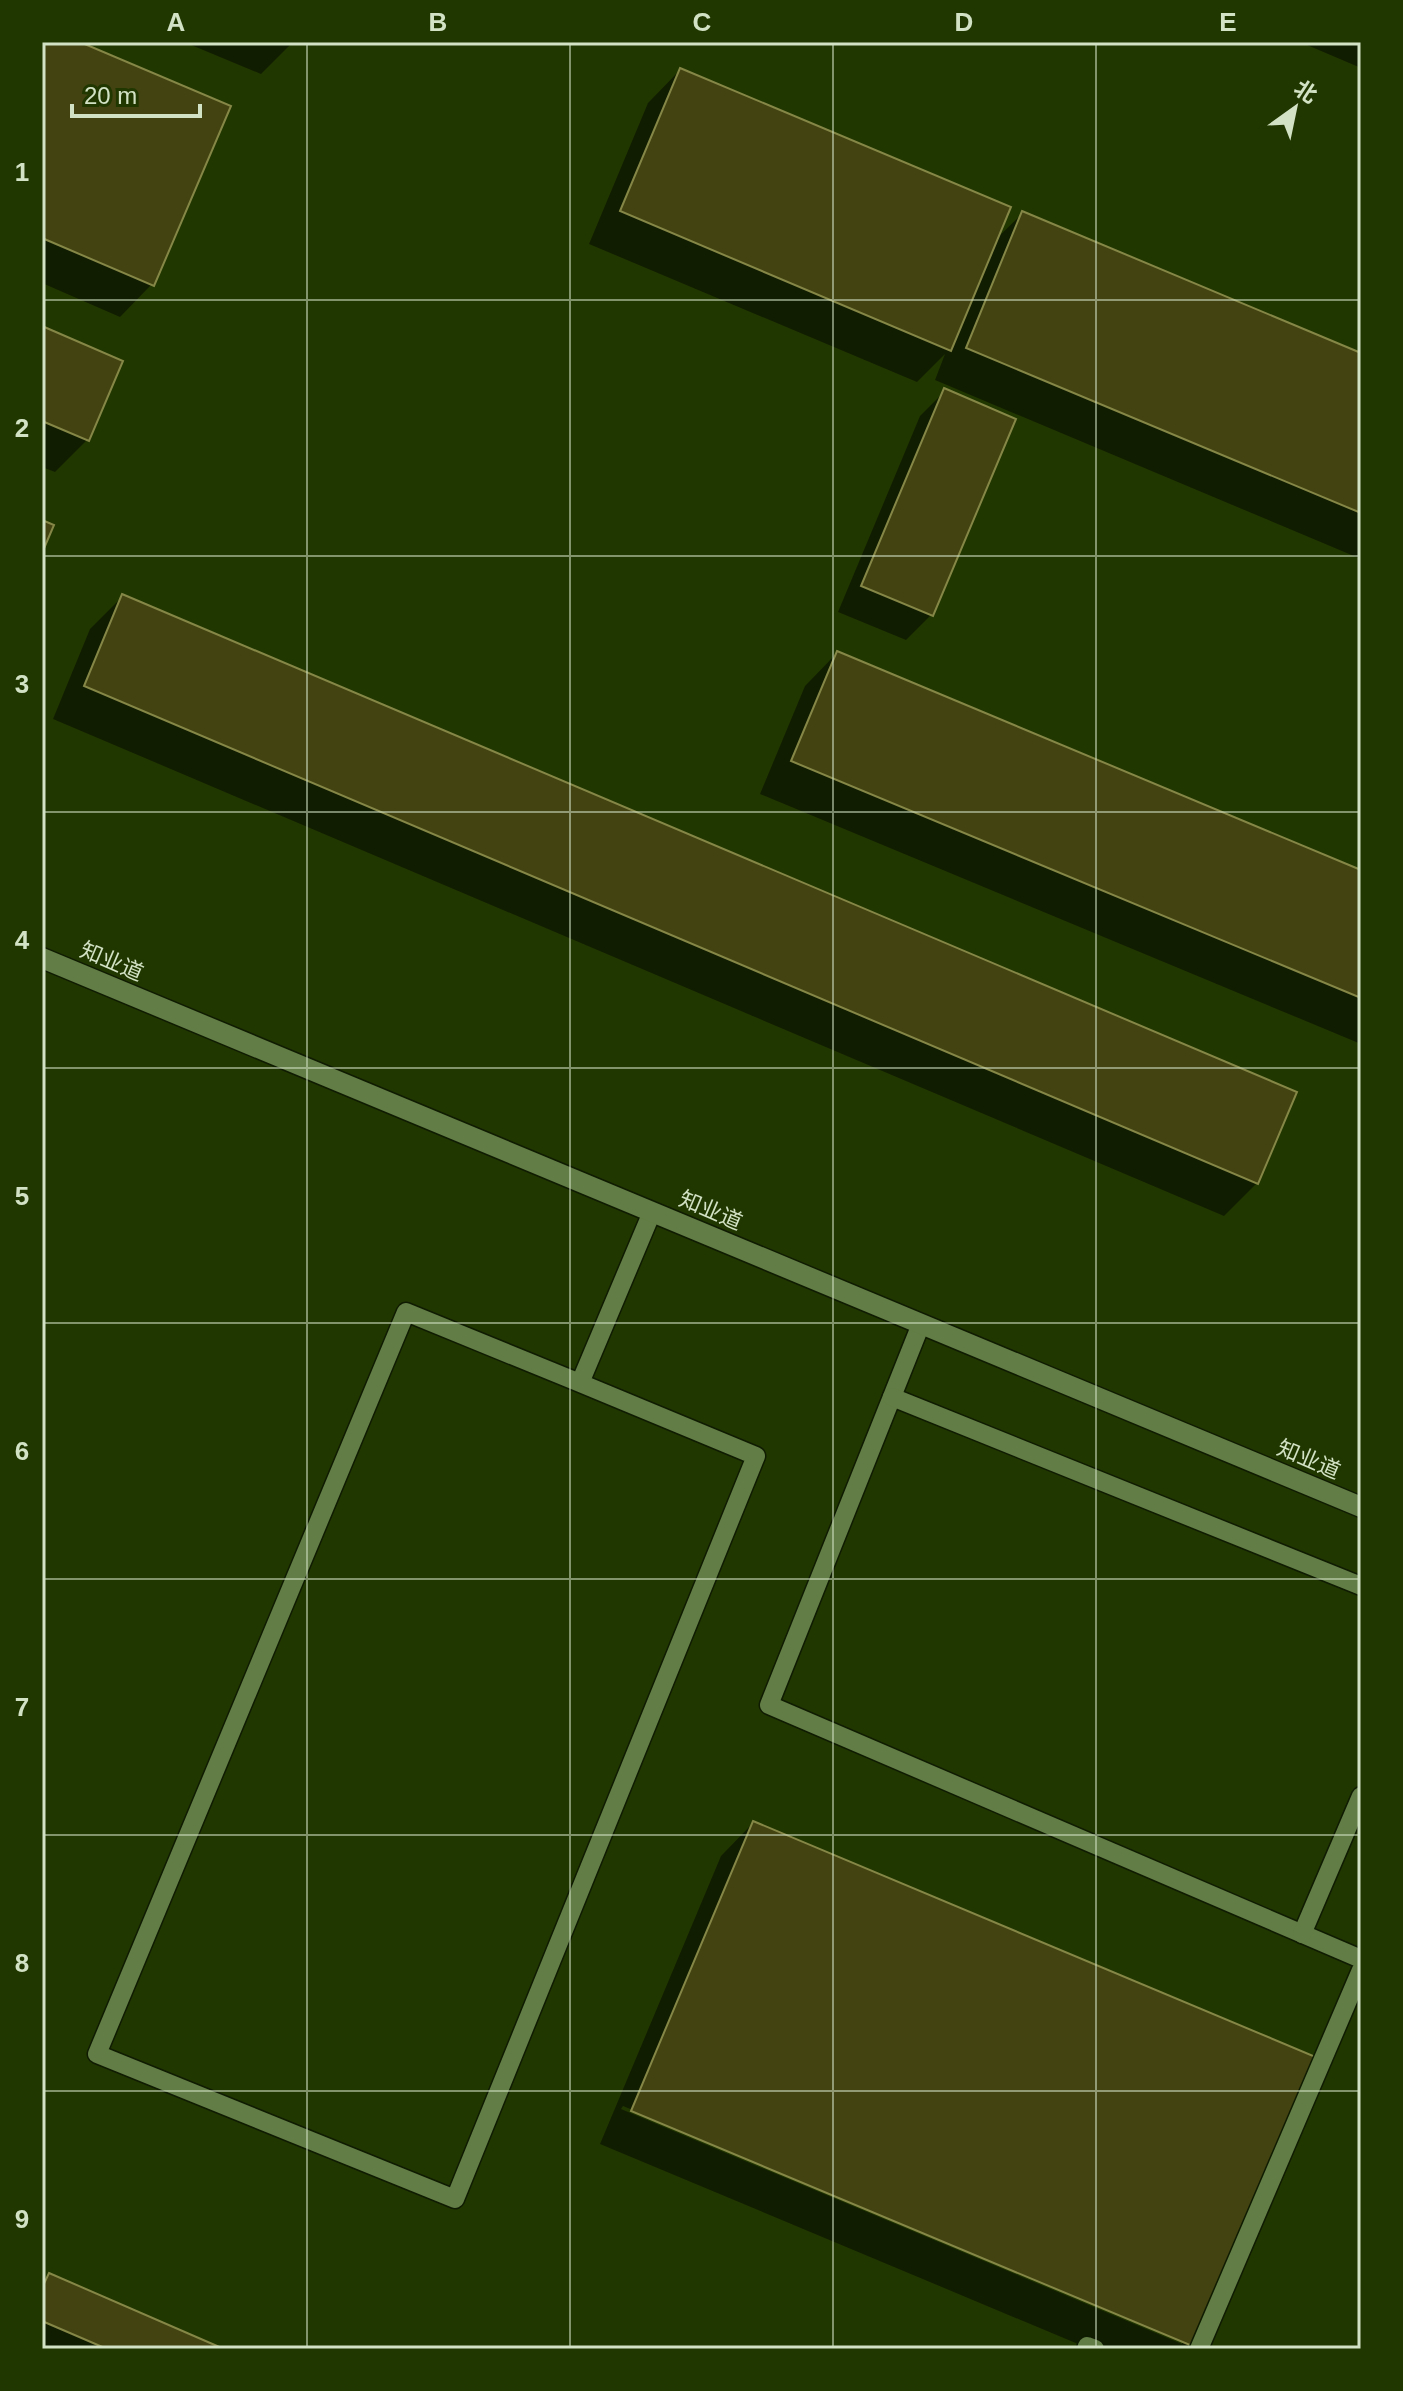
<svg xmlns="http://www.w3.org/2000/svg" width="1403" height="2391" font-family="Helvetica,'Noto Sans SC',sans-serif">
  <rect width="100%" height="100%" fill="#213700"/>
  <g fill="#0007" fill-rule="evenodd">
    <path d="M42,42H75L152,284L120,317L42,283Z"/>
    <path d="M184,42H293L261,74Z"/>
    <path d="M1300,42H1361V68Z"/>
    <path d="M680,70L995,240L1023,213L1361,355V559L935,380L945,354L917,382L589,244L648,103Z"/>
    <path d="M42,328L87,440L55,472L42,467Z"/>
    <path d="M945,391L1013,420L931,615L906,640L838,612L920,416Z"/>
    <path d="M123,596L1257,1183L1224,1216L53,719L90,629Z"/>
    <path d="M837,653L1361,872V1044L760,794L805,686Z"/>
    <path d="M753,1823L1316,2059L1193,2349H1090L600,2144L721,1856ZM623,2106L1182,2340V2344L621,2109Z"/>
    <path d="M49,2276L219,2349H42V2283Z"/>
  </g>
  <g fill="#434312" stroke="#858747" stroke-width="2">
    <path d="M42,42H80L231,106L154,286L42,238Z"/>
    <path d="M680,68L1011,207L951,351L620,211Z"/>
    <path d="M1022,211L1361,353V513L966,348Z"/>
    <path d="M42,326L123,361L89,441L42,421Z"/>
    <path d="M944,388L1016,419L933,616L861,586Z"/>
    <path d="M42,520L54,525L42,553Z"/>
    <path d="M122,594L1297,1092L1258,1184L84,686Z"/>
    <path d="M837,651L1361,870V998L791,761Z"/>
    <path d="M753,1821L1318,2058L1197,2348L631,2111Z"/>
    <path d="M49,2273L224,2349H107L42,2321V2288Z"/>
  </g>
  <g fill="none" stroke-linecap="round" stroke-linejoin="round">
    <g stroke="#101c02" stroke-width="21">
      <g id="service">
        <path d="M921,1324L769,1705L1361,1959"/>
        <path d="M580,1383L406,1312L97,2054L455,2199L756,1456L580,1383L652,1212"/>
        <path d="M892,1397L1361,1586"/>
        <path d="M1302,1934L1361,1796"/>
        <path d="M1086,2349L1087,2346L1095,2349"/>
        <path d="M1199,2349L1361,1970"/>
      </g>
    </g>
    <g stroke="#101c02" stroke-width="23">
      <path id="tertiary" d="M42,958L1361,1507"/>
    </g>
    <use href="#service" stroke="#627d45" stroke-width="18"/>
    <use href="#tertiary" stroke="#627d45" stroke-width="20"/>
  </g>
  <path fill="none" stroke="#d2e2c4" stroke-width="2" stroke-opacity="0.55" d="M307,42V2349M570,42V2349M833,42V2349M1096,42V2349M42,300H1361M42,556H1361M42,812H1361M42,1068H1361M42,1323H1361M42,1579H1361M42,1835H1361M42,2091H1361"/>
  <g text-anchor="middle" stroke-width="6" stroke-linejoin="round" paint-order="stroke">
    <g font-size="22" fill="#d2e2c4" stroke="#213700">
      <text transform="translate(112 961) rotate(23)" y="8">知业道</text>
      <text transform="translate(711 1210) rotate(23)" y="8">知业道</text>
      <text transform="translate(1309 1459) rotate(23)" y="8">知业道</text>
    </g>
  </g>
  <rect width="1403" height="2391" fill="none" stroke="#213700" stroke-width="88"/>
  <g transform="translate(1295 108) rotate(33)" stroke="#213700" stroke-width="6" paint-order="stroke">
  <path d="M0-6L14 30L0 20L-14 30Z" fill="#d2e2c4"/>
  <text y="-12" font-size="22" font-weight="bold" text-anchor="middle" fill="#d2e2c4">北</text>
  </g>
  <path d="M72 104v12h128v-12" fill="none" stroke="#d2e2c4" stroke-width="4"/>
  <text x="84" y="104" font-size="24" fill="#d2e2c4" stroke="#213700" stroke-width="6" paint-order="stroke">20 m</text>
  <rect x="44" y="44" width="1315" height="2303" fill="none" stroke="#d2e2c4" stroke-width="3"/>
  <g font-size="26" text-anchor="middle" font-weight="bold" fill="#d2e2c4">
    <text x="176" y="31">A</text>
    <text x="438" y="31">B</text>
    <text x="702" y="31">C</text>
    <text x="964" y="31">D</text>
    <text x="1228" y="31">E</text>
    <text x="22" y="181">1</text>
    <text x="22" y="437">2</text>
    <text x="22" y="693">3</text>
    <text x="22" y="949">4</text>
    <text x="22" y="1205">5</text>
    <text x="22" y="1460">6</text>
    <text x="22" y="1716">7</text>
    <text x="22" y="1972">8</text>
    <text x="22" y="2228">9</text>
  </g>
</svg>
